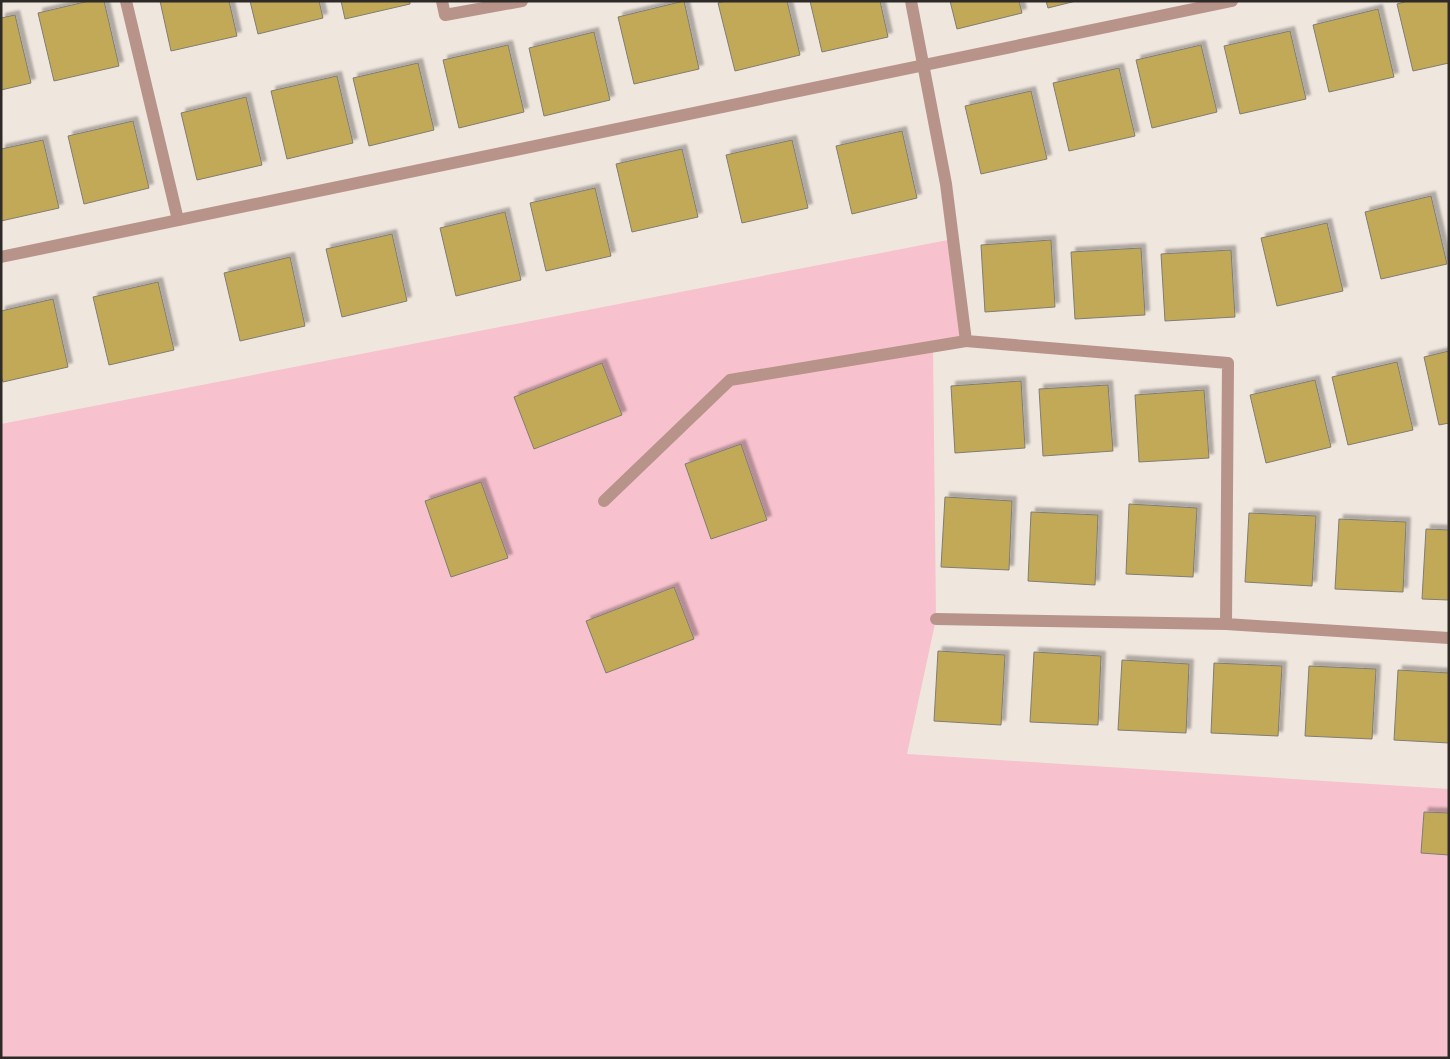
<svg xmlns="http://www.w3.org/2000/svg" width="1450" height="1059" font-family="Karla,sans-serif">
  <defs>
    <filter id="shadow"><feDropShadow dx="4.5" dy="-4.5" stdDeviation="1" flood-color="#0004"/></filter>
  </defs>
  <rect width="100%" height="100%" fill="#efe6de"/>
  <path fill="#f7c1cd" d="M953,239L966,341L933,346L936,619L907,754L1449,789V1058H1V424Z"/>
  <g fill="#c1a959" stroke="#807d73" filter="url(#shadow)">
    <path d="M89,1H104L119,66L54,81L38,13Z"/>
    <path d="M160,1H229L237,36L171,51Z"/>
    <path d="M250,1H319L323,18L258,34Z"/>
    <path d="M341,1H410V4L345,19Z"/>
    <path d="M684,1L699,69L634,84L618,17Z"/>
    <path d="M726,1H787L800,55L735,71L718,3Z"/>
    <path d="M810,1H880L888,37L822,52Z"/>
    <path d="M950,1H1019L1022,13L957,29Z"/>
    <path d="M1046,1H1076L1048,8Z"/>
    <path d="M1408,1H1449V63L1413,71L1397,4Z"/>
    <path d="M1378,9L1394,77L1329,92L1313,25Z"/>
    <path d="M15,15L31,83L1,90V18Z"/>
    <path d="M1290,31L1306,99L1240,114L1224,46Z"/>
    <path d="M594,32L610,100L544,116L529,48Z"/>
    <path d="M508,45L524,112L459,128L443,60Z"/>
    <path d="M1201,45L1217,112L1152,128L1136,60Z"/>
    <path d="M418,63L434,130L369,146L353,78Z"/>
    <path d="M1119,68L1135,136L1069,151L1053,83Z"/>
    <path d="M337,76L353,143L287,159L271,91Z"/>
    <path d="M1031,91L1047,159L981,174L965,106Z"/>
    <path d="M246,97L262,165L197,180L181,113Z"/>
    <path d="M133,121L149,188L84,204L68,136Z"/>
    <path d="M902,131L917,198L852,214L836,146Z"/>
    <path d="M43,140L59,208L1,221V149Z"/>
    <path d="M792,140L808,208L742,223L726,155Z"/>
    <path d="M682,149L698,217L632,232L616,164Z"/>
    <path d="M595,188L611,256L546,271L530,203Z"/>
    <path d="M1431,196L1447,264L1381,279L1365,212Z"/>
    <path d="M505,212L521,280L456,296L440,228Z"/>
    <path d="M1327,223L1343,291L1277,306L1261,238Z"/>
    <path d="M392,234L407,301L342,317L326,249Z"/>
    <path d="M1051,240L1055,307L985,312L981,245Z"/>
    <path d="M1141,248L1145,315L1075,319L1071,252Z"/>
    <path d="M1231,250L1235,317L1165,321L1161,254Z"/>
    <path d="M290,257L305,326L240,341L224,273Z"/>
    <path d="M158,282L174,350L109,365L93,297Z"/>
    <path d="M53,299L68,367L3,382L1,376V311Z"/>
    <path d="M1449,351V423L1439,425L1424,357Z"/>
    <path d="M1397,362L1413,430L1348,445L1332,377Z"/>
    <path d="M602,363L622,415L534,449L514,397Z"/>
    <path d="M1315,380L1331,447L1266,463L1250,395Z"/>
    <path d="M1021,381L1025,448L955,453L951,386Z"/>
    <path d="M1108,385L1113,451L1043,456L1039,389Z"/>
    <path d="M1204,390L1209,458L1139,462L1135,395Z"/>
    <path d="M741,444L767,520L711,539L685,464Z"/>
    <path d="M481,482L508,558L451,577L425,501Z"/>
    <path d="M945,497L1012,501L1009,570L941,567Z"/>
    <path d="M1129,504L1197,508L1193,577L1126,574Z"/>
    <path d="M1031,512L1098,515L1095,585L1028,581Z"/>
    <path d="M1249,513L1316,516L1312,586L1245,582Z"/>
    <path d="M1339,519L1406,522L1403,592L1335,589Z"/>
    <path d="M1426,529L1449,530V600L1422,599Z"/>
    <path d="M674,587L694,639L606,673L586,621Z"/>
    <path d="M938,651L1005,655L1001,725L934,721Z"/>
    <path d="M1034,652L1101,656L1098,725L1030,722Z"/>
    <path d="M1122,660L1189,664L1186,733L1118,730Z"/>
    <path d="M1214,663L1282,666L1278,736L1211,733Z"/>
    <path d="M1309,666L1376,669L1372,739L1305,736Z"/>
    <path d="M1398,670L1449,673V743L1394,740Z"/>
    <path d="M1424,812L1449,813V855L1421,853Z"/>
  </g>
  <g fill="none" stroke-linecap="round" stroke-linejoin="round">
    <g stroke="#b8938a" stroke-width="12">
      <path d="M126,1L178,220"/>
      <path d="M442,1L445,15L522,1"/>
      <path d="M911,1L946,184L966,341L1228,363L1226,624L1449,638"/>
      <path d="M1,257L1232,1"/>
      <path d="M604,501L730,380L966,341"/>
      <path d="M936,619L1226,624"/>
    </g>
  </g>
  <rect width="1450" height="1059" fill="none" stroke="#2e2a27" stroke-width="5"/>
</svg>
